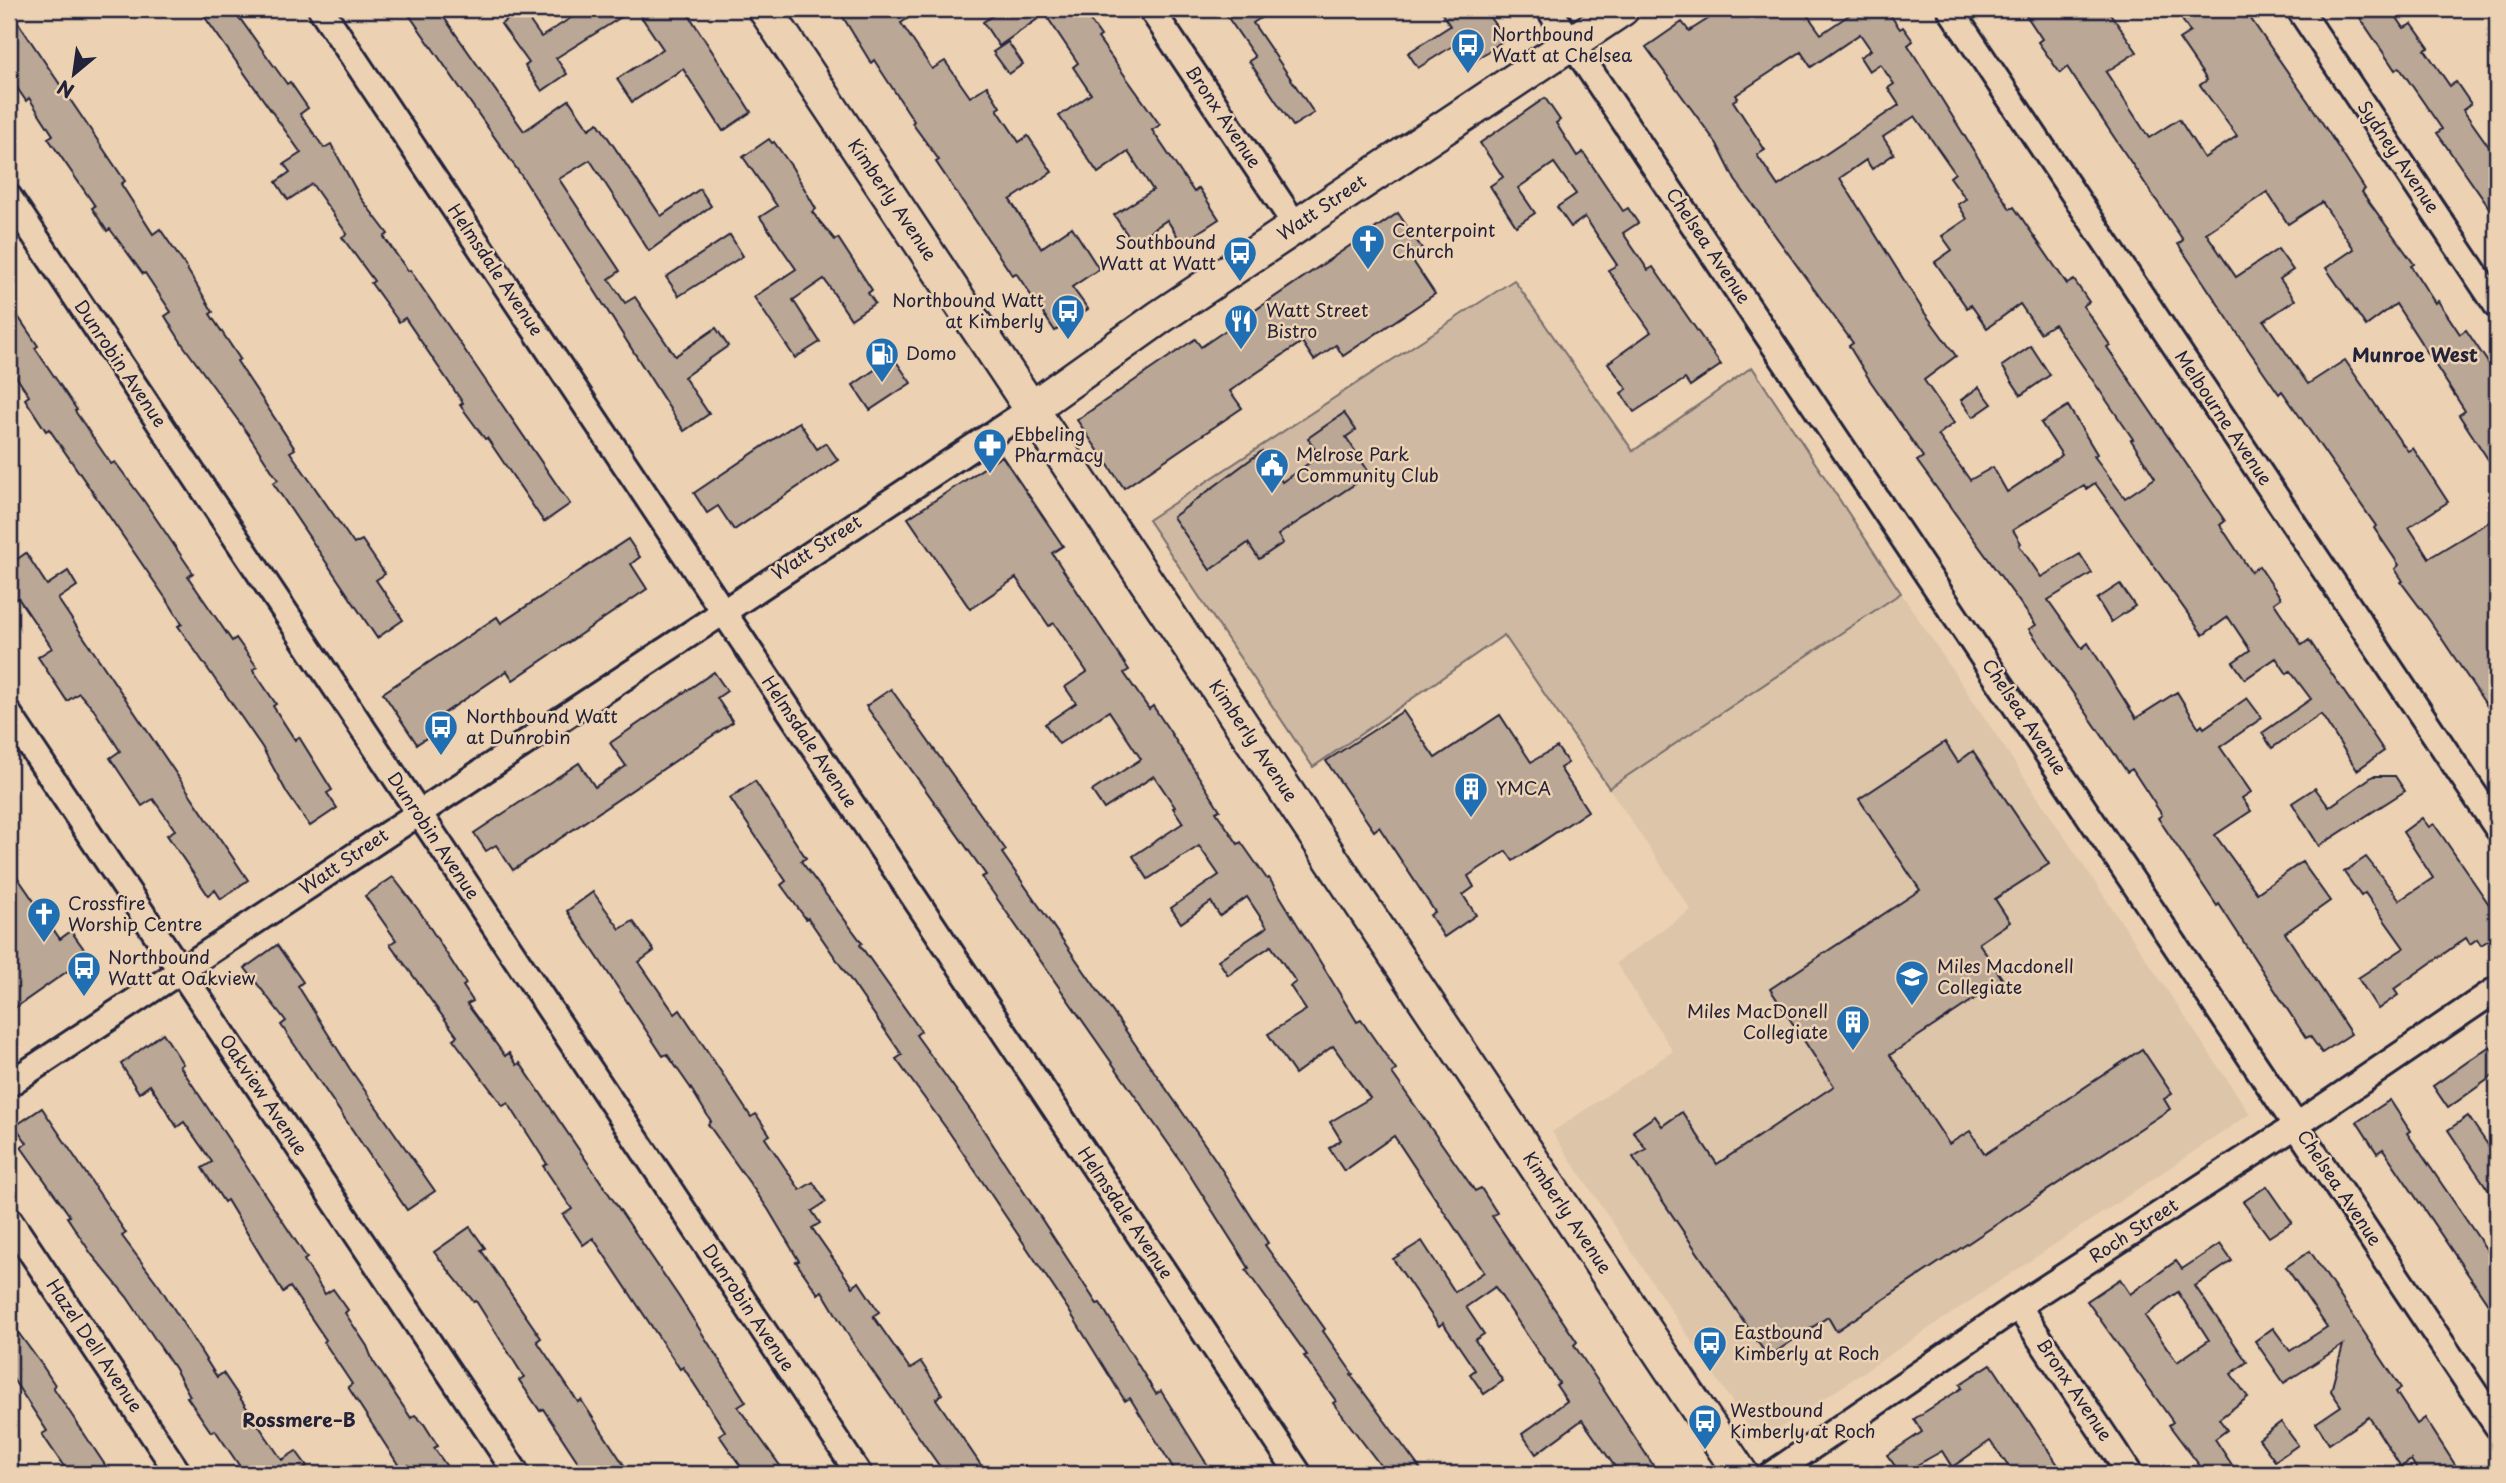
<svg xmlns="http://www.w3.org/2000/svg" width="2506" height="1483" font-family="'Playpen Sans',sans-serif">
  <rect width="100%" height="100%" fill="#ecd2b3"/>
  <filter id="ink" filterUnits="userSpaceOnUse"><feTurbulence type="fractalNoise" baseFrequency=".0143" numOctaves="2"/><feDisplacementMap in="SourceGraphic" scale="14" xChannelSelector="R" yChannelSelector="G"/><feConvolveMatrix kernelMatrix="1 2 1 2 8 2 1 2 1" color-interpolation-filters="sRGB"/></filter>
  <g filter="url(#ink)">
    <path fill="#ddc5aa" d="M1901,593L2250,1114L1759,1442L1552,1132L1673,1051L1616,963L1691,910L1609,788Z"/>
    <path fill="#cfb9a2" stroke="#786e6e" stroke-width="2" d="M1514,280L1633,451L1752,367L1901,593L1609,788L1504,635L1313,767L1148,520Z"/>
    <g fill="#baa795" stroke="#22223b" stroke-width="2" fill-rule="evenodd">
      <path d="M9,9L125,181L121,184L153,234L160,229L184,264L213,312L210,314L240,359L237,361L295,449L290,452L354,544L362,540L385,574L376,580L403,620L377,638L273,483L278,480L248,434L183,345L165,316L171,312L145,273L143,274L110,229L107,231L92,208L95,206L48,138L53,135L29,98L26,101L9,76Z"/>
      <path d="M199,9H233L287,84L290,82L308,108L300,114L324,148L331,144L360,197L388,234L384,237L408,271L410,270L570,504L544,522L487,438L485,439L460,405L463,403L405,318L399,322L371,283L374,281L342,237L347,234L312,184L288,200L276,182L290,172L284,164L301,153Z"/>
      <path d="M405,9H438L524,131L569,100L589,129L598,123L661,216L700,189L711,206L649,251L590,160L559,179L620,271L609,279L625,303L635,297L675,356L716,328L728,346L684,377L709,414L684,431L523,178Z"/>
      <path d="M585,9H634L556,58L567,74L542,91L525,66L529,63L501,24L522,10L541,37Z"/>
      <path d="M636,9H685L751,112L723,131L683,69L632,102L617,79L663,49Z"/>
      <path d="M838,9H922L901,23L932,69L945,61L970,97L987,86L1000,107L997,109L1019,142L1028,136L1052,172L1010,200L1041,248L1072,227L1099,269L1072,287L1088,309L1055,331L1016,273L1012,275L936,162L939,160L912,123L914,121L874,60L871,63Z"/>
      <path d="M1002,9H1082L1101,36L1098,38L1160,125L1152,130L1194,192L1199,188L1219,219L1182,243L1167,220L1133,243L1114,215L1153,190L1128,152L1098,173L1059,116L1091,94L1073,67L1078,63L1045,14L999,46L983,22Z"/>
      <path d="M1222,9H1274L1253,23L1314,113L1293,126L1249,61L1255,57Z"/>
      <path d="M1439,9H1484L1505,39L1476,60L1462,40L1418,68L1408,53L1450,26Z"/>
      <path d="M1724,9H1803L1821,34L1858,9H1886L1900,29L1903,27L1913,41L1908,45L2010,209L2014,207L2067,284L2074,280L2089,302L2083,306L2110,345L2107,347L2225,521L2220,525L2251,572L2259,566L2281,598L2274,603L2302,645L2309,640L2384,751L2357,770L2321,714L2272,748L2262,733L2311,699L2290,671L2287,674L2276,658L2245,679L2233,662L2250,650L2228,617L2203,635L2095,483L2086,489L2084,486L2013,530L2021,543L2019,545L2041,577L2080,554L2092,573L2048,600L2082,648L2088,643L2136,718L2177,692L2199,728L2202,725L2204,728L2247,698L2262,718L2220,747L2251,792L2242,798L2251,811L2215,835L2257,893L2302,862L2330,901L2285,933L2351,1034L2322,1053L2310,1036L2306,1038L2219,904L2217,906L2158,818L2162,815L2132,769L2127,772L2029,629L2036,625L1917,461L1923,457L1869,379L1849,346L1853,343L1735,180L1717,144L1646,47L1682,22L1689,31ZM1860,34L1871,50L1860,57L1869,71L1880,64L1894,84L1888,88L1899,105L1778,186L1757,155L1765,150L1733,101L1738,98L1736,95L1801,52L1811,67ZM1915,116L1955,173L1950,177L1966,199L1958,204L1967,219L1942,236L1952,250L1935,262L1967,308L1971,305L1987,328L2020,304L2040,333L2054,324L2133,439L2131,440L2155,478L2125,498L2094,456L2097,454L2068,406L2041,423L2062,455L2007,492L1993,467L1970,480L1938,435L1954,423L1924,380L1956,356L1924,312L1840,178L1866,160L1872,169L1894,154L1883,137Z"/>
      <path d="M2022,9H2107L2137,52L2106,72L2149,138L2179,119L2204,158L2237,136L2200,85L2207,80L2179,39L2190,32L2175,9H2244L2314,110L2365,189L2362,192L2414,264L2411,266L2435,303L2438,301L2460,334L2466,330L2497,376V473L2459,415L2465,411L2396,304L2366,326L2326,268L2354,249L2322,202L2288,224L2267,192L2206,233L2236,277L2278,249L2293,270L2280,279L2295,300L2264,321L2308,384L2345,360L2400,441L2408,451L2413,448L2448,502L2409,527L2429,558L2497,517V721L2430,621L2401,582L2403,581L2395,569L2399,565L2374,528L2376,526L2282,391L2279,394L2248,349L2178,244L2183,240L2067,67L2060,73L2038,42L2042,39Z"/>
      <path d="M2354,9H2391L2404,28L2412,24L2429,48L2425,50L2450,86L2456,82L2471,104L2463,110L2497,158V219L2437,133L2442,129L2399,67L2395,70Z"/>
      <path d="M1008,42L1023,64L1009,74L993,52Z"/>
      <path d="M1545,98L1560,120L1556,123L1577,156L1583,152L1623,211L1628,208L1638,223L1623,233L1648,270L1653,267L1721,365L1690,386L1685,379L1634,412L1621,393L1627,389L1608,363L1651,332L1608,270L1617,265L1585,217L1571,227L1557,207L1576,194L1554,163L1518,188L1535,213L1516,226L1490,186L1503,177L1480,143Z"/>
      <path d="M769,139L772,143L774,142L792,167L816,209L812,212L835,240L838,238L872,290L868,293L875,303L851,319L824,279L793,300L820,342L795,358L754,297L796,269L760,217L777,206L743,157Z"/>
      <path d="M1398,213L1423,250L1411,258L1435,294L1343,356L1336,345L1314,360L1302,342L1230,391L1242,408L1124,488L1077,420L1195,339L1201,347Z"/>
      <path d="M730,235L743,256L679,296L666,277Z"/>
      <path d="M9,303L38,346L35,348L77,410L75,411L111,464L115,462L144,501L193,573L188,577L232,641L236,638L257,667L253,670L276,704L273,706L295,740L299,737L332,790L327,793L337,808L310,826L287,793L262,747L178,626L182,624L171,606L49,429L46,431L25,399L29,396L9,366Z"/>
      <path d="M2031,346L2050,375L2021,395L2002,366Z"/>
      <path d="M893,357L911,383L870,410L853,385Z"/>
      <path d="M1979,387L1992,404L1973,417L1961,400Z"/>
      <path d="M1344,413L1356,430L1346,437L1370,474L1278,535L1283,543L1259,559L1248,543L1210,570L1173,517L1262,451L1282,482L1319,456L1308,438Z"/>
      <path d="M799,422L817,449L826,443L838,460L734,530L718,506L707,513L694,493Z"/>
      <path d="M1002,456L1063,546L1052,553L1129,670L1124,673L1149,709L1153,706L1169,730L1220,810L1216,812L1238,844L1241,842L1267,879L1269,878L1357,1022L1361,1020L1396,1070L1392,1073L1475,1191L1481,1188L1497,1213L1492,1216L1577,1342L1574,1345L1659,1474H1620L1582,1420L1536,1454L1522,1434L1567,1401L1556,1385L1559,1383L1495,1287L1466,1307L1484,1334L1475,1340L1503,1381L1484,1394L1470,1374L1475,1370L1443,1323L1439,1326L1393,1259L1422,1241L1455,1292L1484,1272L1394,1136L1344,1171L1329,1148L1341,1140L1330,1122L1370,1098L1333,1046L1295,1074L1280,1052L1268,1034L1306,1010L1290,986L1296,982L1271,946L1228,975L1218,960L1267,927L1247,897L1220,916L1211,902L1181,923L1171,908L1219,875L1199,846L1148,879L1133,856L1183,823L1173,808L1175,807L1154,776L1104,809L1092,791L1141,759L1109,711L1059,744L1045,724L1076,703L1065,687L1087,672L1054,623L1049,626L1016,578L970,609L908,518Z"/>
      <path d="M628,539L640,557L631,564L647,589L513,680L507,671L437,718L443,727L417,744L383,693L497,617L501,623Z"/>
      <path d="M26,553L47,585L68,571L77,586L58,599L248,880L221,899L215,890L208,895L167,835L175,830L153,799L142,806L110,758L120,751L94,710L79,693L67,701L38,657L52,648L18,598L9,604V565Z"/>
      <path d="M2120,584L2135,606L2111,622L2097,599Z"/>
      <path d="M714,672L727,691L717,698L733,722L513,870L496,845L486,851L474,833L579,763L595,787L626,766L610,743Z"/>
      <path d="M891,689L1006,850L1002,853L1215,1159L1268,1243L1265,1245L1325,1329L1323,1331L1353,1374L1351,1375L1424,1474H1387L1333,1403L1336,1401L1304,1356L1307,1355L1246,1270L1249,1268L1184,1166L982,877L986,875L866,706Z"/>
      <path d="M1403,711L1435,758L1500,715L1531,762L1557,747L1568,763L1560,768L1588,811L1513,861L1506,851L1468,876L1474,887L1463,895L1476,915L1444,937L1430,915L1435,912L1379,827L1374,831L1326,761Z"/>
      <path d="M1945,742L1958,762L1973,751L2049,864L1995,899L2010,922L1979,943L2003,980L1890,1055L1949,1144L1970,1131L1985,1154L2142,1049L2172,1094L2164,1099L2170,1109L1836,1331L1828,1317L1768,1357L1633,1157L1646,1149L1633,1131L1655,1116L1662,1126L1682,1112L1717,1164L1834,1086L1770,989L1920,890L1859,799Z"/>
      <path d="M2373,776H2395L2405,791L2319,846L2292,803L2315,788L2329,807Z"/>
      <path d="M755,781L806,858L801,861L862,943L860,945L921,1031L916,1035L971,1111L1097,1304L1100,1303L1156,1394L1161,1391L1213,1474H1177L1130,1398L1125,1401L1068,1309L949,1132L896,1059L902,1055L808,918L806,919L781,885L786,881L730,798Z"/>
      <path d="M2422,818L2429,827L2434,824L2497,916V935L2481,945L2477,939L2470,944L2466,938L2394,989L2398,995L2378,1009L2358,978L2404,948L2365,893L2361,896L2344,872L2366,857L2400,900L2433,878L2403,832Z"/>
      <path d="M9,865L60,939L71,931L89,956L9,1012Z"/>
      <path d="M393,877L420,912L466,984L463,986L473,1001L467,1004L505,1056L509,1053L517,1065L520,1063L679,1297L746,1402L738,1407L786,1474H746L719,1435L725,1431L683,1367L680,1369L593,1238L583,1245L563,1215L572,1209L543,1166L547,1164L508,1103L503,1106L453,1039L457,1036L390,944L396,940L365,896Z"/>
      <path d="M593,892L620,929L633,921L654,951L639,962L675,1014L680,1010L751,1117L756,1114L770,1135L765,1138L800,1190L813,1182L826,1202L812,1211L820,1223L812,1228L853,1287L859,1282L879,1312L873,1316L910,1369L921,1362L942,1394L936,1399L987,1474H945L855,1346L822,1291L818,1294L796,1262L799,1261L768,1209L708,1124L711,1121L690,1087L667,1054L663,1056L567,911Z"/>
      <path d="M277,945L303,982L298,986L350,1069L435,1191L407,1210L281,1025L286,1021L245,968Z"/>
      <path d="M163,1033L183,1064L180,1066L307,1258L304,1260L325,1294L333,1289L348,1310L345,1313L367,1346L373,1361L411,1418L415,1415L424,1424L438,1446L434,1448L452,1474H414L408,1465L401,1469L348,1387L352,1384L324,1342L326,1340L290,1287L283,1292L227,1200L224,1202L202,1168L212,1162L184,1122L177,1127L150,1085L139,1093L121,1064Z"/>
      <path d="M2490,1046L2497,1058V1073L2448,1108L2433,1086Z"/>
      <path d="M2390,1100L2410,1131L2407,1133L2497,1265V1317L2383,1149L2377,1153L2357,1122Z"/>
      <path d="M42,1108L126,1233L122,1236L160,1287L217,1377L223,1373L282,1460L296,1451L307,1466L295,1474H245L215,1430L211,1432L187,1397L190,1396L175,1369L127,1297L92,1255L67,1217L70,1216L21,1147L27,1143L15,1126Z"/>
      <path d="M2468,1116L2497,1158V1203L2448,1130Z"/>
      <path d="M2267,1186L2292,1222L2269,1237L2243,1202Z"/>
      <path d="M470,1227L485,1248L481,1250L541,1338L537,1341L578,1402L581,1400L630,1474H586L543,1409L540,1411L519,1380L524,1377L476,1301L474,1302L434,1252Z"/>
      <path d="M2220,1244L2232,1261L2195,1286L2247,1362L2231,1374L2248,1397L2219,1419L2227,1430L2215,1439L2238,1474H2206L2169,1425L2173,1422L2087,1301L2120,1279L2130,1294L2176,1261L2182,1269ZM2178,1292L2209,1340L2177,1362L2145,1316Z"/>
      <path d="M2310,1251L2401,1388L2396,1392L2417,1424L2425,1418L2461,1474H2420L2411,1460L2401,1467L2369,1417L2329,1444L2316,1423L2341,1406L2331,1391L2343,1345L2284,1383L2255,1341L2273,1328L2290,1351L2327,1327L2286,1267Z"/>
      <path d="M9,1320L42,1365L55,1385L53,1387L111,1474H69L42,1434L47,1431L9,1373Z"/>
      <path d="M1991,1364L2064,1474H2014L1990,1441L1952,1467L1942,1451L1901,1474L1887,1455L1922,1432L1914,1419L1962,1388L1960,1384Z"/>
      <path d="M2281,1422L2298,1445L2275,1461L2259,1439Z"/>
    </g>
    <g fill="none" stroke-linecap="round" stroke-linejoin="round">
      <g stroke="#22223b" stroke-width="30">
        <g id="street">
          <path d="M321,9L1299,1474"/>
          <path d="M1151,9L1296,226"/>
          <path d="M1549,9L2497,1426"/>
          <path d="M1950,9L2497,828"/>
          <path d="M2299,9L2497,306"/>
          <path d="M9,197L859,1474"/>
          <path d="M9,714L517,1474"/>
          <path d="M9,1084L1032,408"/>
          <path d="M9,1219L179,1474"/>
          <path d="M2018,1306L2130,1474"/>
          <path d="M1772,1474L2018,1306L2297,1125L2497,989"/>
        </g>
      </g>
      <g stroke="#22223b" stroke-width="38">
        <g id="secondary">
          <path d="M765,9L1741,1474"/>
          <path d="M1032,408L1160,317L1622,9"/>
        </g>
      </g>
      <use href="#street" stroke="#ecd2b3" stroke-width="24"/>
      <use href="#secondary" stroke="#ecd2b3" stroke-width="33"/>
    </g>
  </g>
  <defs>
    <g id="bus-pin" transform="scale(1.75)"><path d="M0 17L-7.5 6A9.5 9.5 0 1 1 7.5 6Z" fill="#1f6fb2" stroke="#ecd2b3"/><path d="M-5-6H5V4H4V6H2V4H-2V6H-4V4H-5ZM-3.5-4V0h7V-4ZM-3.5 1.2v1.5H-2V1.2ZM2 1.2v1.5H3.5V1.2Z" fill="#fff"/></g>
    <g id="church-pin" transform="scale(1.75)"><path d="M0 17L-7.5 6A9.5 9.5 0 1 1 7.5 6Z" fill="#1f6fb2" stroke="#ecd2b3"/><path d="M-1.2-6h2.4v3.5h3.3v2.4h-3.3V6h-2.4V-.1h-3.3v-2.4h3.3Z" fill="#fff"/></g>
    <g id="restaurant-pin" transform="scale(1.75)"><path d="M0 17L-7.5 6A9.5 9.5 0 1 1 7.5 6Z" fill="#1f6fb2" stroke="#ecd2b3"/><path d="M-5-6h1v4h1v-4h1v4h1v-4h1v5L-1.5 .5V6h-2V.5L-5-1ZM5-6V6H3V1.5H1.5Q1.5-4 5-6Z" fill="#fff"/></g>
    <g id="fuel-pin" transform="scale(1.75)"><path d="M0 17L-7.5 6A9.5 9.5 0 1 1 7.5 6Z" fill="#1f6fb2" stroke="#ecd2b3"/><path d="M-5.5-6h7V0h2V4h1.3V-2.5L3-4.5l.8-.8L6-3V5H2.5V1h-1V6h-7ZM-4.2-4.7v3.2H.2V-4.7Z" fill="#fff"/></g>
    <g id="pharmacy-pin" transform="scale(1.75)"><path d="M0 17L-7.5 6A9.5 9.5 0 1 1 7.5 6Z" fill="#1f6fb2" stroke="#ecd2b3"/><path d="M-2-6h4v4h4v4h-4v4h-4v-4h-4v-4h4Z" fill="#fff"/></g>
    <g id="civic-pin" transform="scale(1.75)"><path d="M0 17L-7.5 6A9.5 9.5 0 1 1 7.5 6Z" fill="#1f6fb2" stroke="#ecd2b3"/><path d="M-.6-6.5H3V-4.5H.6V-3L4-1V1h2V6H-6V1h2V-1L-.6-3ZM-1.2 2.5V6h2.4V2.5Z" fill="#fff"/></g>
    <g id="building-pin" transform="scale(1.75)"><path d="M0 17L-7.5 6A9.5 9.5 0 1 1 7.5 6Z" fill="#1f6fb2" stroke="#ecd2b3"/><path d="M-4-6H4V6H1V3H-1V6H-4ZM-2.5-4.3h1.7v1.8h-1.7ZM.8-4.3h1.7v1.8H.8ZM-2.5-1h1.7V.8h-1.7ZM.8-1h1.7V.8H.8Z" fill="#fff"/></g>
    <g id="school-pin" transform="scale(1.75)"><path d="M0 17L-7.5 6A9.5 9.5 0 1 1 7.5 6Z" fill="#1f6fb2" stroke="#ecd2b3"/><path d="M0-5L7-2L0 1L-7-2ZM-4 1L0 2.5L4 1V4Q0 6-4 4Z" fill="#fff"/></g>
  </defs>
  <g fill-rule="evenodd">
    <use href="#bus-pin" x="1468" y="45"/>
    <use href="#church-pin" x="1368" y="241"/>
    <use href="#bus-pin" x="1240" y="253"/>
    <use href="#bus-pin" x="1068" y="311"/>
    <use href="#restaurant-pin" x="1241" y="321"/>
    <use href="#fuel-pin" x="882" y="354"/>
    <use href="#pharmacy-pin" x="990" y="445"/>
    <use href="#civic-pin" x="1272" y="465"/>
    <use href="#bus-pin" x="441" y="727"/>
    <use href="#building-pin" x="1471" y="789"/>
    <use href="#church-pin" x="44" y="914"/>
    <use href="#bus-pin" x="84" y="968"/>
    <use href="#school-pin" x="1912" y="977"/>
    <use href="#building-pin" x="1853" y="1022"/>
    <use href="#bus-pin" x="1710" y="1343"/>
    <use href="#bus-pin" x="1705" y="1421"/>
  </g>
  <g text-anchor="middle" stroke-width="5" stroke-linejoin="round" paint-order="stroke">
    <g font-size="18" fill="#22223b" stroke="#ecd2b3" text-anchor="start">
      <text x="1492" y="41">Northbound<tspan x="1492" dy="21">Watt at Chelsea</tspan></text>
      <text x="1392" y="237">Centerpoint<tspan x="1392" dy="21">Church</tspan></text>
      <text x="1216" y="249" text-anchor="end">Southbound<tspan x="1216" dy="21">Watt at Watt</tspan></text>
      <text x="1044" y="307" text-anchor="end">Northbound Watt<tspan x="1044" dy="21">at Kimberly</tspan></text>
      <text x="1266" y="317">Watt Street<tspan x="1266" dy="21">Bistro</tspan></text>
      <text x="906" y="360">Domo</text>
      <text x="1014" y="441">Ebbeling<tspan x="1014" dy="21">Pharmacy</tspan></text>
      <text x="1296" y="461">Melrose Park<tspan x="1296" dy="21">Community Club</tspan></text>
      <text x="466" y="723">Northbound Watt<tspan x="466" dy="21">at Dunrobin</tspan></text>
      <text x="1496" y="795">YMCA</text>
      <text x="68" y="910">Crossfire<tspan x="68" dy="21">Worship Centre</tspan></text>
      <text x="108" y="964">Northbound<tspan x="108" dy="21">Watt at Oakview</tspan></text>
      <text x="1937" y="973">Miles Macdonell<tspan x="1937" dy="21">Collegiate</tspan></text>
      <text x="1828" y="1018" text-anchor="end">Miles MacDonell<tspan x="1828" dy="21">Collegiate</tspan></text>
      <text x="1734" y="1339">Eastbound<tspan x="1734" dy="21">Kimberly at Roch</tspan></text>
      <text x="1730" y="1417">Westbound<tspan x="1730" dy="21">Kimberly at Roch</tspan></text>
    </g>
    <g font-size="18" fill="#22223b" stroke="#ecd2b3">
      <text transform="translate(1223 117) rotate(56)" y="6">Bronx Avenue</text>
      <text transform="translate(2398 157) rotate(56)" y="6">Sydney Avenue</text>
      <text transform="translate(892 200) rotate(56)" y="6">Kimberly Avenue</text>
      <text transform="translate(1322 208) rotate(-34)" y="6">Watt Street</text>
      <text transform="translate(1708 246) rotate(56)" y="6">Chelsea Avenue</text>
      <text transform="translate(495 270) rotate(56)" y="6">Helmsdale Avenue</text>
      <text transform="translate(120 364) rotate(56)" y="6">Dunrobin Avenue</text>
      <text transform="translate(2223 418) rotate(56)" y="6">Melbourne Avenue</text>
      <text transform="translate(817 548) rotate(-33)" y="6">Watt Street</text>
      <text transform="translate(2024 717) rotate(56)" y="6">Chelsea Avenue</text>
      <text transform="translate(1253 741) rotate(56)" y="6">Kimberly Avenue</text>
      <text transform="translate(809 742) rotate(56)" y="6">Helmsdale Avenue</text>
      <text transform="translate(433 836) rotate(56)" y="6">Dunrobin Avenue</text>
      <text transform="translate(344 862) rotate(-34)" y="6">Watt Street</text>
      <text transform="translate(263 1095) rotate(56)" y="6">Oakview Avenue</text>
      <text transform="translate(2339 1188) rotate(56)" y="6">Chelsea Avenue</text>
      <text transform="translate(1125 1213) rotate(56)" y="6">Helmsdale Avenue</text>
      <text transform="translate(1567 1213) rotate(56)" y="6">Kimberly Avenue</text>
      <text transform="translate(2134 1231) rotate(-33)" y="6">Roch Street</text>
      <text transform="translate(748 1308) rotate(56)" y="6">Dunrobin Avenue</text>
      <text transform="translate(94 1346) rotate(56)" y="6">Hazel Dell Avenue</text>
      <text transform="translate(2074 1390) rotate(56)" y="6">Bronx Avenue</text>
    </g>
    <g font-size="19" font-weight="bold" fill="#22223b" stroke="#ecd2b3">
      <text x="2415" y="362">Munroe West</text>
      <text x="299" y="1427">Rossmere–B</text>
    </g>
  </g>
  <rect width="2506" height="1483" fill="none" stroke="#ecd2b3" stroke-width="35"/>
  <rect x="18" y="18" width="2471" height="1448" fill="none" stroke="#22223b" stroke-width="2.5" filter="url(#ink)"/>
  <g transform="translate(74 74) rotate(209)" stroke="#ecd2b3" stroke-width="5" paint-order="stroke">
  <path d="M0-5L12 26L0 18L-12 26Z" fill="#22223b"/>
  <text y="-10" font-size="19" font-weight="bold" text-anchor="middle" fill="#22223b">N</text>
  </g>
</svg>
